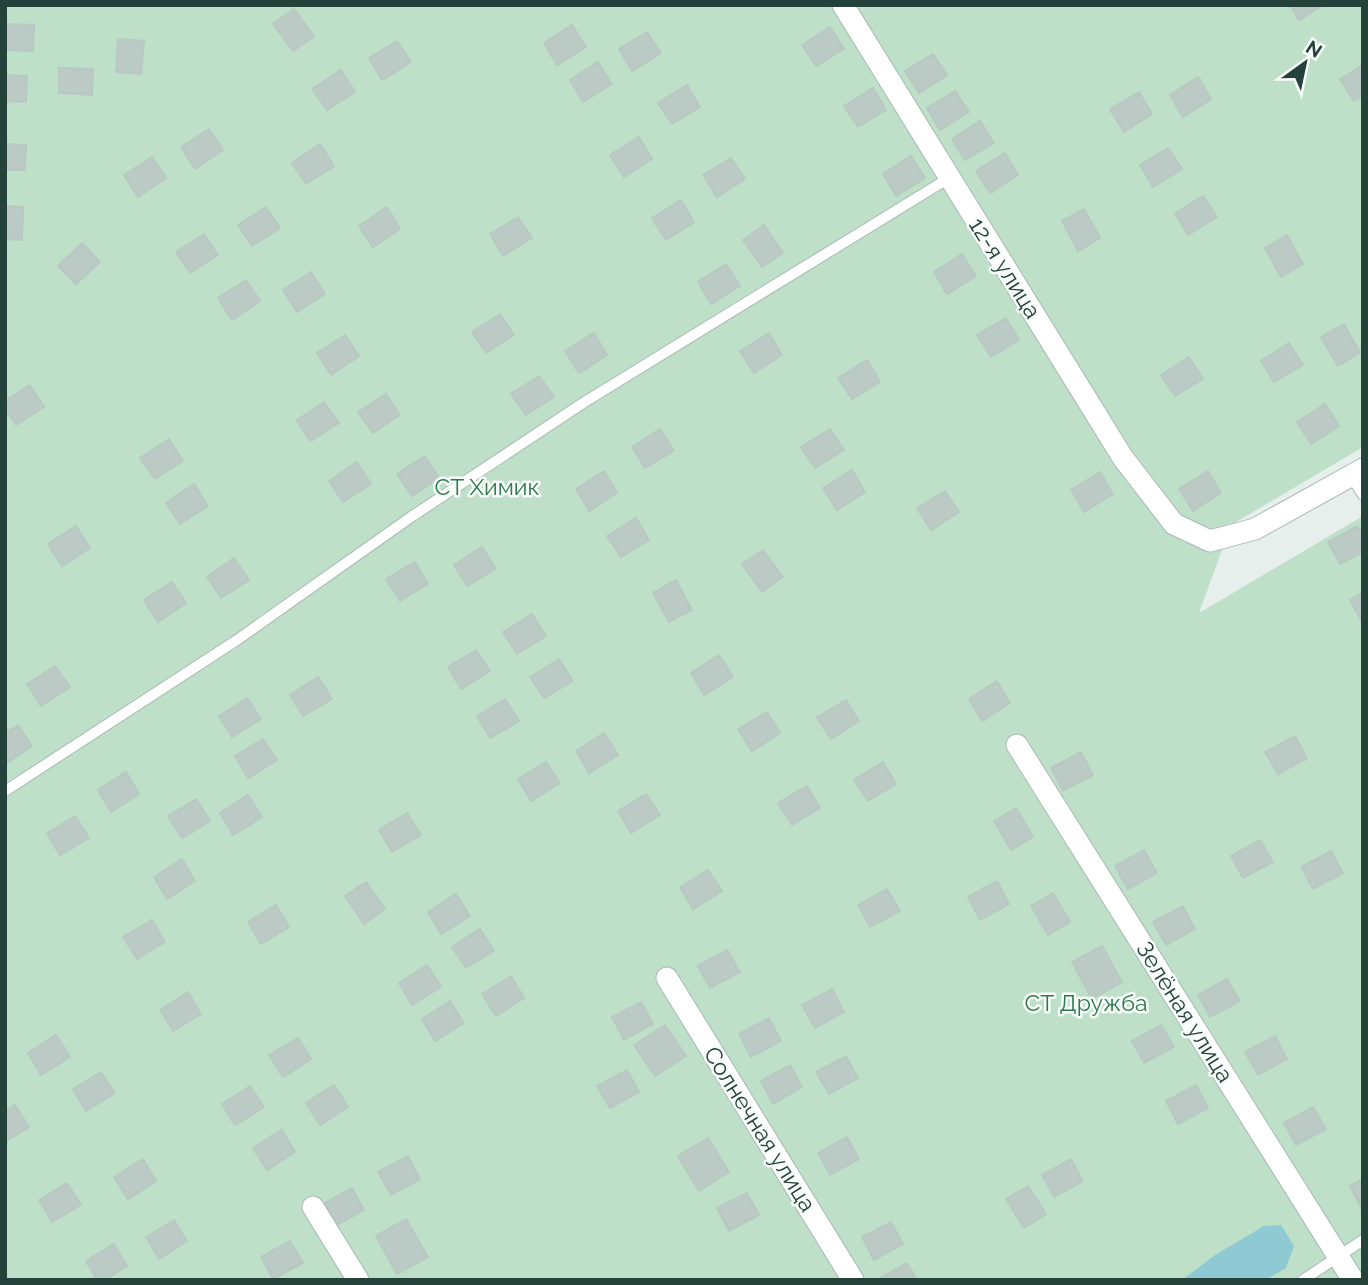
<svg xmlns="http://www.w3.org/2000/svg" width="1368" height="1285" font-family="Raleway,sans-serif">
  <rect width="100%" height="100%" fill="#e6efeb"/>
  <path fill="#bfe0c8" d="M5,5H1363V447L1231,525L1199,613L1363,516V1280H5Z"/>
  <path fill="#8ec9d4" d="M1281,1225L1294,1246L1286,1268L1265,1280H1182L1215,1255L1264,1226Z"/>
  <g fill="#bbcac4" stroke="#b8c9c2" stroke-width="2">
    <path d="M1290,5H1323L1299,20Z"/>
    <path d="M294,9L314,36L293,51L273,24Z"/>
    <path d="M5,24L34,25L33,51L5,50Z"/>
    <path d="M572,25L586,47L557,65L544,43Z"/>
    <path d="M830,27L844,49L816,66L802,45Z"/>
    <path d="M647,32L661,53L632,71L619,49Z"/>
    <path d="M118,39L144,41L141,74L116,72Z"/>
    <path d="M397,41L411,62L382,80L369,58Z"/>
    <path d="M933,54L947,75L919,93L905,71Z"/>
    <path d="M598,62L612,84L583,102L570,80Z"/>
    <path d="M1363,65V96L1354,101L1340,79Z"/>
    <path d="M59,68L93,69L92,95L59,93Z"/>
    <path d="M341,70L355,92L327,110L312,89Z"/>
    <path d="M5,75L27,76L26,102L5,101Z"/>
    <path d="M1198,77L1211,99L1183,117L1170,95Z"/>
    <path d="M687,85L700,107L672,124L658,103Z"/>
    <path d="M873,88L886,110L858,127L844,106Z"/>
    <path d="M955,91L969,112L940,130L927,108Z"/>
    <path d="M1139,92L1152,114L1124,132L1110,109Z"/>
    <path d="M980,121L994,143L965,160L952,139Z"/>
    <path d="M209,129L223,150L195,169L181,147Z"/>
    <path d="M639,137L652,159L624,177L610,155Z"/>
    <path d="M5,144L26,145L25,170H5Z"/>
    <path d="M320,144L334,166L306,184L292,163Z"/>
    <path d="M1168,148L1182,169L1153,187L1140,165Z"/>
    <path d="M1005,153L1018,175L990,193L976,171Z"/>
    <path d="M911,156L925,178L896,196L883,174Z"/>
    <path d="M152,157L166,178L138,197L124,175Z"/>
    <path d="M731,158L745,179L717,197L703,175Z"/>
    <path d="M1203,196L1217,217L1188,235L1175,213Z"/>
    <path d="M681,200L694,222L666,240L652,218Z"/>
    <path d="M5,206L23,207L22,240L5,239Z"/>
    <path d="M266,207L280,228L252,246L238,225Z"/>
    <path d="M387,207L400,229L373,247L359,226Z"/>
    <path d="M1084,209L1100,238L1078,251L1062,221Z"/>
    <path d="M518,217L532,238L503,256L490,234Z"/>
    <path d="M764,225L783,253L762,267L743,240Z"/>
    <path d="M204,234L218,255L190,273L176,252Z"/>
    <path d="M1287,235L1303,264L1281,277L1265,248Z"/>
    <path d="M82,243L100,262L76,284L58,266Z"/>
    <path d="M962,254L976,276L947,294L934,272Z"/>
    <path d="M726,264L740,286L711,304L698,282Z"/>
    <path d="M311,272L325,294L297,312L283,290Z"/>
    <path d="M246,280L260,301L232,320L218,298Z"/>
    <path d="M500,314L514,335L486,353L472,332Z"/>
    <path d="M1006,318L1019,340L991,357L977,335Z"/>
    <path d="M1344,324L1360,353L1338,366L1321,337Z"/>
    <path d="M594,333L607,355L579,373L565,351Z"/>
    <path d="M769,333L782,355L754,373L740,351Z"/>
    <path d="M345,335L359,356L331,375L317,353Z"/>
    <path d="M1289,343L1303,365L1274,382L1261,361Z"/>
    <path d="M1189,357L1203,379L1175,396L1161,375Z"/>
    <path d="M867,360L880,382L852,399L838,378Z"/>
    <path d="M539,376L554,397L526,415L511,394Z"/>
    <path d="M30,385L44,407L16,425L5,409V401Z"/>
    <path d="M386,394L400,415L373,433L358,412Z"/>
    <path d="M324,402L339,423L310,441L297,420Z"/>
    <path d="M1325,404L1339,426L1311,444L1297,422Z"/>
    <path d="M660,429L674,451L645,468L632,447Z"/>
    <path d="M830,429L844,450L815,468L801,447Z"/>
    <path d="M169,439L183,461L155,479L140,458Z"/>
    <path d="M425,456L439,478L412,496L397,474Z"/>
    <path d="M357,462L371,484L343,502L329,481Z"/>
    <path d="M852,470L865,492L837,510L823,488Z"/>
    <path d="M604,471L617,493L589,511L576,489Z"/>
    <path d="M1208,471L1221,493L1193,511L1179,489Z"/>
    <path d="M1100,472L1113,494L1084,512L1071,490Z"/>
    <path d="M194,484L208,506L180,524L166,503Z"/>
    <path d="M945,491L959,512L931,530L917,508Z"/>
    <path d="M636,518L649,540L621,557L607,536Z"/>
    <path d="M76,526L90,548L62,566L48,544Z"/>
    <path d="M1357,526L1363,536V552L1340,564L1328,542Z"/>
    <path d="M482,547L496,569L467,586L454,565Z"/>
    <path d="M763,550L783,577L762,592L742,564Z"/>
    <path d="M234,558L249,580L221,598L207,577Z"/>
    <path d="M415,562L428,584L400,601L386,579Z"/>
    <path d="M676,580L692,610L669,622L653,593Z"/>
    <path d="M172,582L186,603L158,622L144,600Z"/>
    <path d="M1363,592V622H1362L1350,600Z"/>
    <path d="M532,614L546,636L517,654L503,632Z"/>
    <path d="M476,650L490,671L461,689L448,667Z"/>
    <path d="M719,655L733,677L704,695L691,673Z"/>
    <path d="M559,659L573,681L544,698L530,677Z"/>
    <path d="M55,666L70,687L41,706L27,684Z"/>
    <path d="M318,677L332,699L303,716L290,695Z"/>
    <path d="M997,681L1010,703L982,721L969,699Z"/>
    <path d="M247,698L261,719L232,737L219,716Z"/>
    <path d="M505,699L519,721L490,738L477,716Z"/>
    <path d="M846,700L859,721L831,739L817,717Z"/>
    <path d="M767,712L780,733L752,751L738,729Z"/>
    <path d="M18,725L32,746L5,764V733Z"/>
    <path d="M604,733L618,755L589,773L576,751Z"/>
    <path d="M1295,736L1307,758L1278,774L1265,752Z"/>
    <path d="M263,739L277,760L248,778L235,756Z"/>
    <path d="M1081,752L1093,775L1063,791L1051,768Z"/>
    <path d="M546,762L560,783L531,801L518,779Z"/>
    <path d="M883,762L896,784L868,801L854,780Z"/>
    <path d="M126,772L139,794L111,812L98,790Z"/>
    <path d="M807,786L820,808L792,825L778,803Z"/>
    <path d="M646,794L660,815L631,833L618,811Z"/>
    <path d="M248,795L262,817L233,835L220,813Z"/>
    <path d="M196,799L210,821L182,838L168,816Z"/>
    <path d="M1016,808L1033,837L1011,850L994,821Z"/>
    <path d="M407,813L421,835L392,852L379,830Z"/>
    <path d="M75,816L89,838L60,855L47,833Z"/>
    <path d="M1260,840L1273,862L1243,878L1231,856Z"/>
    <path d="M1144,850L1157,873L1128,889L1115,866Z"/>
    <path d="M1331,851L1343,873L1313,889L1301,867Z"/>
    <path d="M182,859L195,881L167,899L154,877Z"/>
    <path d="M708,870L722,891L693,909L680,887Z"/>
    <path d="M997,881L1009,904L980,920L968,897Z"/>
    <path d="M366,882L385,909L364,924L345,896Z"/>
    <path d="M887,889L900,911L870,927L858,905Z"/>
    <path d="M1053,893L1070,922L1048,935L1031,906Z"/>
    <path d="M456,894L470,916L441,934L428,912Z"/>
    <path d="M276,905L289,927L261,944L248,922Z"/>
    <path d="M1183,906L1195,929L1166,945L1153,922Z"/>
    <path d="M152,920L165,942L137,959L123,937Z"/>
    <path d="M480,929L494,951L466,968L452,947Z"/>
    <path d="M1102,946L1122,982L1092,999L1072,962Z"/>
    <path d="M727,950L740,972L710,988L698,966Z"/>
    <path d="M427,965L441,987L412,1005L399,983Z"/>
    <path d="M511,976L524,998L496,1016L482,994Z"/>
    <path d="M1227,979L1240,1001L1210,1017L1198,995Z"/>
    <path d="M832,989L844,1012L815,1028L802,1005Z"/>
    <path d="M188,992L201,1014L173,1031L160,1010Z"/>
    <path d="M450,1001L464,1023L435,1041L422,1019Z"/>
    <path d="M641,1002L653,1024L624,1040L612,1017Z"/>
    <path d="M769,1018L781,1041L751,1057L739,1034Z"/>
    <path d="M665,1025L686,1056L655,1076L634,1045Z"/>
    <path d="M1161,1025L1174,1047L1144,1063L1132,1041Z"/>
    <path d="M56,1035L70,1057L41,1075L28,1053Z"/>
    <path d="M1275,1036L1287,1059L1258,1075L1245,1052Z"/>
    <path d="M298,1038L311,1059L283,1077L269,1055Z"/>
    <path d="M846,1056L858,1078L829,1094L816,1072Z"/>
    <path d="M790,1065L802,1087L773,1104L761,1081Z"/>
    <path d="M627,1070L639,1092L610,1108L597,1086Z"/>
    <path d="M101,1072L115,1093L86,1111L73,1089Z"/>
    <path d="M334,1085L348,1107L320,1125L306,1103Z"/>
    <path d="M1196,1085L1208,1108L1178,1124L1166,1101Z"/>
    <path d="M250,1086L264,1107L235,1125L222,1104Z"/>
    <path d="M15,1105L29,1127L5,1142V1111Z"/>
    <path d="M1313,1107L1326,1129L1296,1145L1284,1123Z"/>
    <path d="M282,1130L295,1152L267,1170L253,1148Z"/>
    <path d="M847,1137L859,1159L830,1175L818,1153Z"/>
    <path d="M708,1138L729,1172L699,1191L678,1156Z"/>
    <path d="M408,1156L420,1179L391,1195L378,1172Z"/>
    <path d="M143,1159L156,1181L128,1199L114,1177Z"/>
    <path d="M1071,1159L1083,1181L1054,1197L1042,1175Z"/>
    <path d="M1363,1179V1208L1362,1209L1350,1186Z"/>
    <path d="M67,1183L81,1205L52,1222L39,1200Z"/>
    <path d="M1028,1186L1046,1214L1024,1228L1006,1199Z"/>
    <path d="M352,1188L364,1210L335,1226L323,1204Z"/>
    <path d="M747,1193L759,1215L729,1231L717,1208Z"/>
    <path d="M406,1219L428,1257L397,1274L376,1236Z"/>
    <path d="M174,1220L187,1241L159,1259L146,1237Z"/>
    <path d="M891,1222L903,1244L874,1260L862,1237Z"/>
    <path d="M290,1241L303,1263L273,1279L261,1257Z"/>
    <path d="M114,1244L127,1266L105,1280H97L86,1261Z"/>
    <path d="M907,1263L917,1280H877Z"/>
  </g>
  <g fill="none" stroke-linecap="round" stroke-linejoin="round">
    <g stroke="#a8b8b2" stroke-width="12">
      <g id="service">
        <path d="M1351,476L1363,495"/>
        <path d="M5,791L237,640L411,517L583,403L949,178"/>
        <path d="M1303,1280L1363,1240"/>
      </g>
    </g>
    <g stroke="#a8b8b2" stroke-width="23">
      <g id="minor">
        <path d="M843,5L1123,458L1174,524L1210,541L1255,529L1363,469"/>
        <path d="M1017,745L1353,1280"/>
        <path d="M667,978L853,1280"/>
        <path d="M313,1207L358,1280"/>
      </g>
    </g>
    <use href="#service" stroke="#fff" stroke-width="10"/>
    <use href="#minor" stroke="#fff" stroke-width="21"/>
  </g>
  <g text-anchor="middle" stroke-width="5" stroke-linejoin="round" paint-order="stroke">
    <g font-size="23" fill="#24423a" stroke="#f7fbf9">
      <text transform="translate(1005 268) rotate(58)" y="8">12-я улица</text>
      <text transform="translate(1185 1012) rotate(58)" y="8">Зелёная улица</text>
      <text transform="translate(760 1129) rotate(58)" y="8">Солнечная улица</text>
    </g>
    <g font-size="23" fill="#2d7a4b" stroke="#f7fbf9">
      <text x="487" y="495">СТ Химик</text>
      <text x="1086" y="1011">СТ Дружба</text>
    </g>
  </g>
  <rect width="1368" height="1285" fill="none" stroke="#24423a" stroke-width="14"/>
  <g transform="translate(1305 63) rotate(33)" stroke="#f7fbf9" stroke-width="5" paint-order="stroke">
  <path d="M0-5L12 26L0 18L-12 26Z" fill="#24423a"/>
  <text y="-10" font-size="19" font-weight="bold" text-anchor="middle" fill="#24423a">N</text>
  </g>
</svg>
